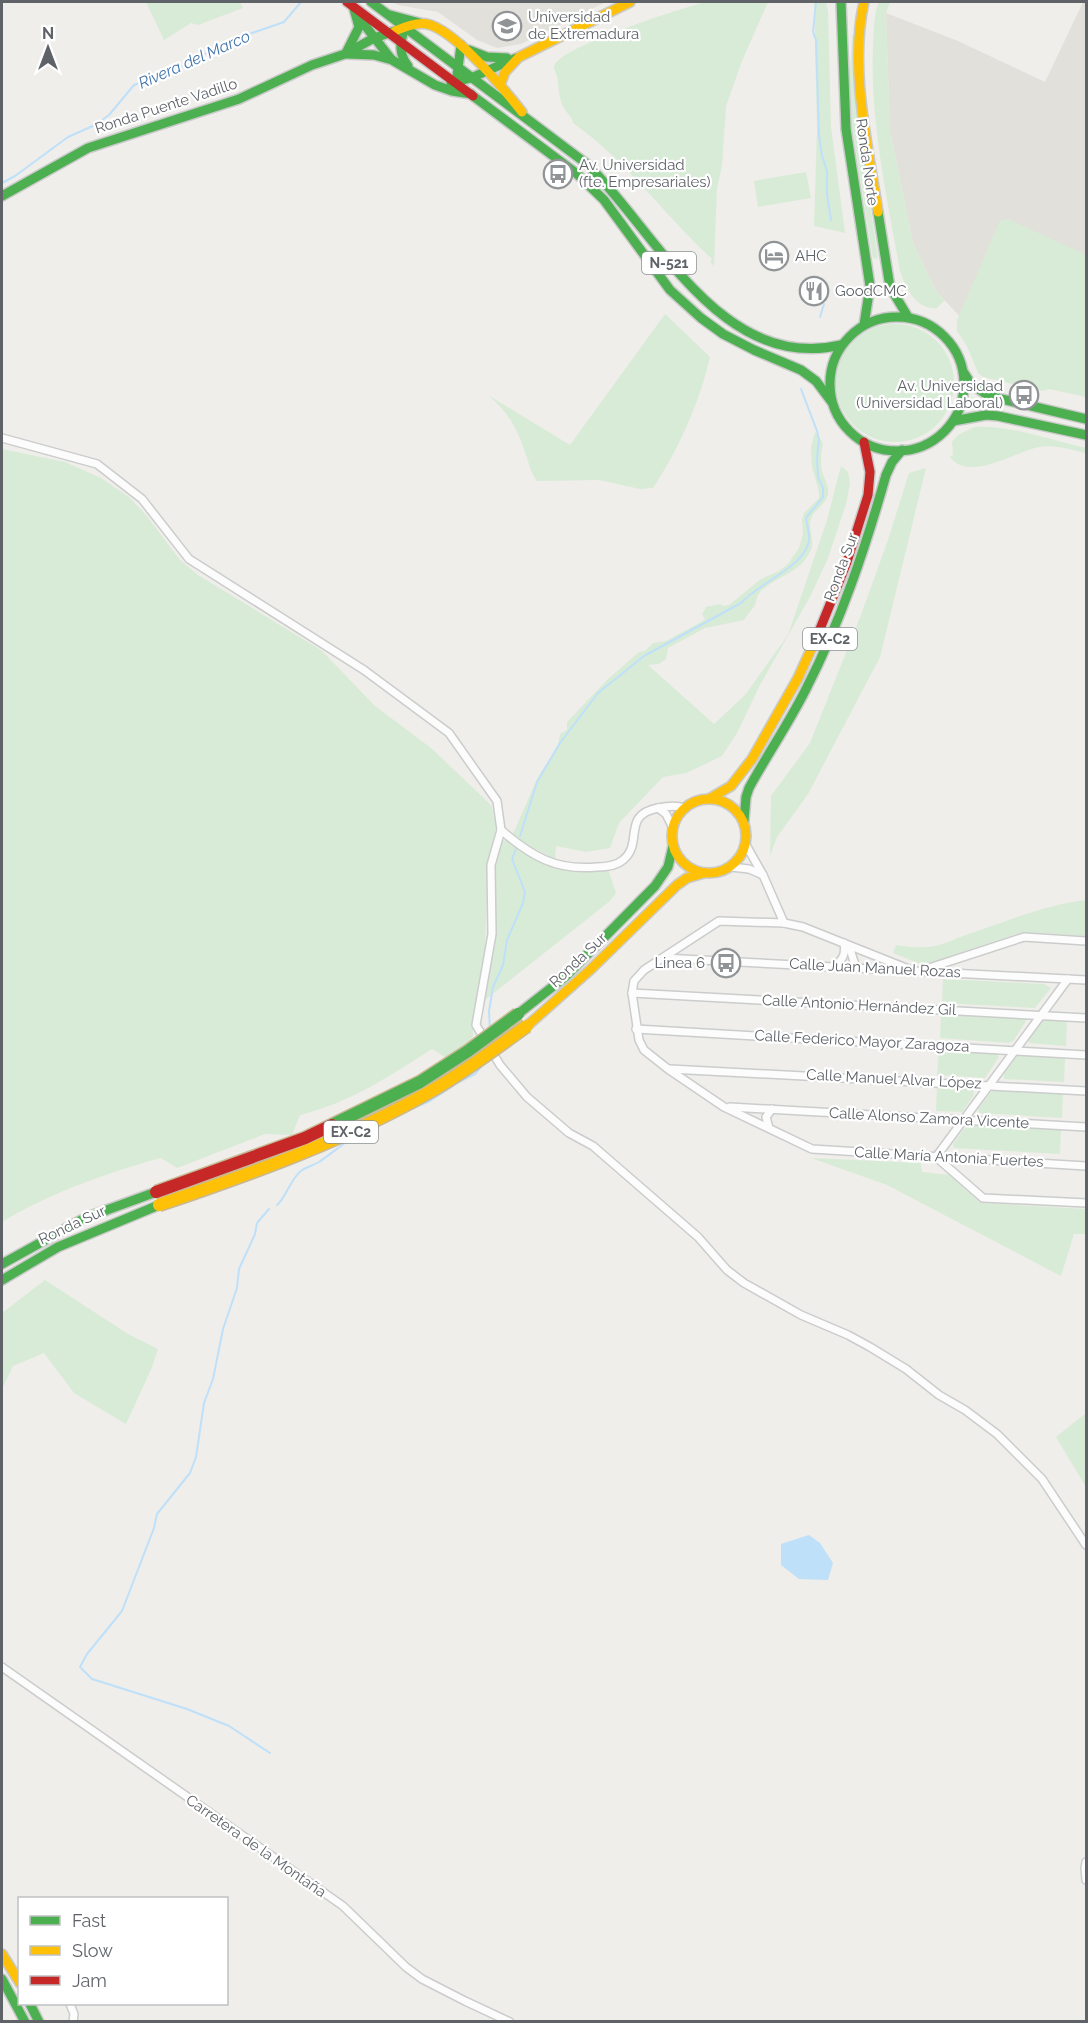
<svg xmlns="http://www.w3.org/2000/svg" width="1088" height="2023" font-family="Raleway,sans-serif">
  <rect width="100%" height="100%" fill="#efeeea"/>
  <g fill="#e2e0da">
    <path d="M393,2H603L604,3L521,44L497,48L477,40L438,12L409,7L398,5Z"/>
    <path d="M1083,2H1086V397L978,336L936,291L913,243L890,131L886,13L958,41L1045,82Z"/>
  </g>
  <g fill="#d8ebd6">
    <path d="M146,2H240L243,8L198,25L191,23L164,40Z"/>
    <path d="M706,2H768L742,61L726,106L722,166L717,188L714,266L710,262L712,259C664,215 627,161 573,123C572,116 567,114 564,108C558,97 559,88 557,76C556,73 554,70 554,67C555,48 685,7 706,2Z"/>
    <path d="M814,2H826L828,11L831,127L845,233L814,226L817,128Z"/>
    <path d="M879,2H890L886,13L890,131L913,243L936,291L945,300L937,308C916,310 906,288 900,271C887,197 870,122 873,47C874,32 873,16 879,2Z"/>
    <path d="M852,35H855V99L878,258L873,259L852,128L849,67H850Z"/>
    <path d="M806,172L811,198L758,207L754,181Z"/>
    <path d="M1008,219L1084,254L1086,259V397L1049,389L1042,391L983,377L978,373L967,346L957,331V320L999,223L1001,220Z"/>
    <path d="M665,314L710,357C700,401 678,451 653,488L640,489L599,480L537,481C531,473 529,464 526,455C517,428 509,413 488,395L570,445Z"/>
    <circle cx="895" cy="383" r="59"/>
    <path d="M974,427C1012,425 1050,440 1086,448V453C1071,450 1055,444 1039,447C1016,451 969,483 950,457L953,455L952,442L958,435Z"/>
    <path d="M815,432L823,443C821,452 820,461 822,471C824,478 829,486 828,493C827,503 817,508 812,516C806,527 816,540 810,552C800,572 779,576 763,589C757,594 757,598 755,605C752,610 747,615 744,620L705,628L668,648L666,659L659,664L648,665L714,724L745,695L788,635L827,520L841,466L848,472L850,483L846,504L828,558L811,595L760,685L737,733L722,756L686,773L663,777L619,823L610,848L586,852L556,846L555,859L527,845L513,834L537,779L558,745L560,734L567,730V722L608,679L639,652L645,651L653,643L666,641L701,622L705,619L702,614L706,607L720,604L723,606L729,605L761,579L779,571L788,564L799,548L803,534L802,520L804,513L819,498V492L812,467L811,447Z"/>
    <path d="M2,449L65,462L101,478L129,497L146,515L180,560L198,575L321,650L375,706L431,748L489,803L492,807L496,828L488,862L485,947L476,997L473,1036L465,1048L448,1059L432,1049C390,1076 349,1103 300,1115L292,1135L265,1134L177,1168L161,1158C106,1173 50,1193 2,1222Z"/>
    <path d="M926,468L880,657L808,794L777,837L770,856L771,796L810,743L861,615L888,540L909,473Z"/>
    <path d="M504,840C517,844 526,855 538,860C563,872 581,872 608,869L616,893L610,901L485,1000L495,935V864L500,843Z"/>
    <path d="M1086,900V936L1022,932L923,965L893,953L896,945C938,952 943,942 980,930C1014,918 1051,904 1086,900Z"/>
    <path d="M943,979L1044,984L1051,988L1035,1008L942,1003Z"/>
    <path d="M941,1015L1025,1019L1026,1021L1014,1040L1009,1043L940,1038Z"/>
    <path d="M1043,1020L1067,1021L1066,1046L1029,1043L1028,1039Z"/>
    <path d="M939,1050L995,1053L999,1057L985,1078L937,1075Z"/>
    <path d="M1018,1055L1065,1058L1064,1082L1004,1079V1073Z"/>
    <path d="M937,1087L971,1089L973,1090L974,1095L962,1112L936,1111Z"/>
    <path d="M992,1091L1063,1094L1062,1118L979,1113L978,1109Z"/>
    <path d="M967,1125L1061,1130L1060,1154L954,1148L953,1144Z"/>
    <path d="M811,1158L921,1163L922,1172L949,1175L981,1203L1086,1209V1234H1074L1061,1276L887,1185Z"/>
    <path d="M45,1280L128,1334L158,1349L152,1367L126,1424L74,1393L44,1353L13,1366L2,1389V1313Z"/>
    <path d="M1086,1413V1487L1056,1437Z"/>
  </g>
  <path fill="#bfe0f9" d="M809,1535L820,1543L833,1563L828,1580L799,1579L781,1565V1544Z"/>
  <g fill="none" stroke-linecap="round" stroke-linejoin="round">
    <g stroke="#bfe0f9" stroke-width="2">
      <path d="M816,2L813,32L816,40L819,136L822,156L827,171V195L831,220"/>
      <path d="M2,183L15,176L68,137L95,125L109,115L134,85L179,68L229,41L284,22L301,2"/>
      <path d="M820,317L824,304"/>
      <path d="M520,836L537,782L560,743L598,693L644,656L741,603C759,583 804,567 809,541C810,534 807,525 806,518L823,497V488L818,477L817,458L819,440L817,431L801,389"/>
      <path d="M490,1030L489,1011L493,987L503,965L507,940L523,903L525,892L512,859L516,849"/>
      <path d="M404,1112L430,1101L459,1082L475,1074L485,1062"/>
      <path d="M277,1205C286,1198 290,1179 302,1170C307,1167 314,1165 319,1162C331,1154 341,1145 354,1137"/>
      <path d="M269,1209L257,1223L255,1234L239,1269L237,1288L223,1329L213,1379L204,1403L196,1457L190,1473L157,1514L154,1528L122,1611L87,1654L80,1667L92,1679L187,1709L229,1726L270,1753"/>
    </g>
    <g stroke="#cbcccc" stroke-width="10">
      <g id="street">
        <path d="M2,438L97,464L142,499L189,559L364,670L449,733L497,801L501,830L491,865L492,934L476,1025L500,1065L527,1097L569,1133L593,1146L698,1237L727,1270L744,1283L801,1315L848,1335L870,1347L906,1369L939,1395L965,1410L997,1434L1042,1479L1086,1545"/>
        <path d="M658,808L666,814L673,828"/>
        <path d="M501,830C531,856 556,871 597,867C606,867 616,866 623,860C644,843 621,815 658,808C668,806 676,805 685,808"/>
        <path d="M746,845L763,875L784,923"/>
        <path d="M731,867L749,869L763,875"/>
        <path d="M846,945L850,949L856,968"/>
        <path d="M663,958L1086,980"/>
        <path d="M834,966C843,960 846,954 844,943"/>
        <path d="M926,969L1024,937L1086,941"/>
        <path d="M911,970L803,927L784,923L719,921L644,970L634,981L632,993L639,1040L644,1050L668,1069L724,1107L812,1149L1086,1166"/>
        <path d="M1068,979L936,1157L983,1198L1086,1203"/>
        <path d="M632,993L1086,1018"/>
        <path d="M636,1029L1086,1055"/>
        <path d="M670,1069L1086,1091"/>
        <path d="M730,1107L1086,1127"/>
        <path d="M769,1128L766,1117L772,1109"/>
        <path d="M2,1667L343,1906L406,1967L422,1979L465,2001L510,2022"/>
        <path d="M1086,1862L1085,1868L1086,1880"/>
        <path d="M70,2004L74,2014L73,2022"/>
      </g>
    </g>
    <g stroke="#cacacb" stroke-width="12">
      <g id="fast">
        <path d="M371,2L587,164C657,233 722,373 841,345"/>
        <path d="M841,2L846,129L870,286L864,325"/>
        <path d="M390,15L420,23"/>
        <path d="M360,19L391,59"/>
        <path d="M405,27C400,42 398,53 408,66"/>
        <path d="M469,50L487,57L507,58"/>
        <path d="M346,53L359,27L354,9"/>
        <path d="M347,54L374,55L392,60L435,85L452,91L471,94"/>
        <path d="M451,83L471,78L516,58"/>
        <path d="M456,83L461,45"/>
        <path d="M473,96L576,173L604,200L670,290L701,318L723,334L754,350L801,370L816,381L831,401"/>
        <path d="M2,196L88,148L239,99L312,65L345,54L374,38L395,31"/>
        <path d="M878,212L890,287L908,317"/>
        <circle cx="897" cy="384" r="67"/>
        <path d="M964,373L971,384L989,396L1086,419"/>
        <path d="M953,421L986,415L998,416L1086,435"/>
        <path d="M744,821L746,797L749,788C767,755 789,723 806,689C841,621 865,549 886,475L892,462L902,450"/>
        <path d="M518,1014L565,977L655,886L668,867L673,846"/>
        <path d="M2,1264L85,1218L156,1192"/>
        <path d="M2,1280L58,1247L159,1205"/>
        <path d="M2,1979L25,2022"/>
        <path d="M30,2004L39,2022"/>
      </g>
    </g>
    <g stroke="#cacacb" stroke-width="12">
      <g id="slow">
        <path d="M864,2C849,68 868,146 878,212"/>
        <path d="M395,31C404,27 418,22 427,24C455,30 504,89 522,112"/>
        <path d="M500,85L505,72L519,57L630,2"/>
        <circle cx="709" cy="836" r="37"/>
        <path d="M709,799L731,786L752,759L798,678L818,634"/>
        <path d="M527,1026L591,969L677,885L687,878L704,873"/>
        <path d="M2,1954L20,1983"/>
      </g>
    </g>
    <g stroke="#cacacb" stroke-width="12">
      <g id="jam">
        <path d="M347,2L473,96"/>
        <path d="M818,634L847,562L868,495L870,472L864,442"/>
      </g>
    </g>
    <use href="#street" stroke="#fdfcfc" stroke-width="7"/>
    <use href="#fast" stroke="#4caf50" stroke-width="9"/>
    <use href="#slow" stroke="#ffc107" stroke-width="9"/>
    <use href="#jam" stroke="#c62828" stroke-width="9"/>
    <g stroke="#c8b996" stroke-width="15" stroke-linecap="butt">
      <path id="fast-bridge" d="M332,1125L420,1082L468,1051L518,1014"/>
    </g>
    <g stroke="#c8b996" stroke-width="15" stroke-linecap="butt">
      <path id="slow-bridge" d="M159,1205C253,1173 346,1140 433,1090C466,1071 496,1048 527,1026"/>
    </g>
    <g stroke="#c8b996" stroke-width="15" stroke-linecap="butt">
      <path id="jam-bridge" d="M156,1192L305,1138L332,1125"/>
    </g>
    <use href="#fast-bridge" stroke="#4caf50" stroke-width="12"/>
    <use href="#slow-bridge" stroke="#ffc107" stroke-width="12"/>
    <use href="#jam-bridge" stroke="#c62828" stroke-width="12"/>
  </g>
  <defs>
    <g id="university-ring" transform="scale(1.5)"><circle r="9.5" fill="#fff" stroke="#919496" stroke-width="1.5"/><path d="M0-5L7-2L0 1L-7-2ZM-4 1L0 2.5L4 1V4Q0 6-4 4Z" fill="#919496"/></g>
    <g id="bus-ring" transform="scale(1.5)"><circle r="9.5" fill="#fff" stroke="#919496" stroke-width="1.5"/><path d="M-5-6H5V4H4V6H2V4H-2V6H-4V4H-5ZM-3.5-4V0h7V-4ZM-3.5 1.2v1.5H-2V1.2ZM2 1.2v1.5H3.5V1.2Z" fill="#919496"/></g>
    <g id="hotel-ring" transform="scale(1.5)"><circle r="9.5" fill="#fff" stroke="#919496" stroke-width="1.5"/><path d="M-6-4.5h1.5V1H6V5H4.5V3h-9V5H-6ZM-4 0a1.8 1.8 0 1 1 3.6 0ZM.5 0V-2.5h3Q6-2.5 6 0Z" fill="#919496"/></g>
    <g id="restaurant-ring" transform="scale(1.5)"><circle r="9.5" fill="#fff" stroke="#919496" stroke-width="1.5"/><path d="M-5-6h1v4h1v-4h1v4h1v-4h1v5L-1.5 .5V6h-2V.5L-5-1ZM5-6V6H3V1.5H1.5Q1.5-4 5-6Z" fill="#919496"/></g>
  </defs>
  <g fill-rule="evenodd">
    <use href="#university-ring" x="507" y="26"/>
    <use href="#bus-ring" x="558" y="174"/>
    <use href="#hotel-ring" x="774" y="256"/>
    <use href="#restaurant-ring" x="814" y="291"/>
    <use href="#bus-ring" x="1024" y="395"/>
    <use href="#bus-ring" x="726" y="963"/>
  </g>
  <g text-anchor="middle" stroke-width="4.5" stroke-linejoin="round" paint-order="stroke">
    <g fill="#fff" stroke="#8f9295" stroke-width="1.5">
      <rect x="642" y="252" width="54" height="22" rx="4.5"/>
      <rect x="803" y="628" width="54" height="22" rx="4.5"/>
      <rect x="324" y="1121" width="54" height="22" rx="4.5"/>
    </g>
    <g font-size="14" font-weight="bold" fill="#5f6368">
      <text x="669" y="268">N-521</text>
      <text x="830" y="644">EX-C2</text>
      <text x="351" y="1137">EX-C2</text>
    </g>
    <g font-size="15" fill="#5f6368" stroke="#fff" text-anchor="start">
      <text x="528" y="22">Universidad<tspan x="528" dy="17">de Extremadura</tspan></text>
      <text x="579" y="170">Av. Universidad<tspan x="579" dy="17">(fte. Empresariales)</tspan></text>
      <text x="795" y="261">AHC</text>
      <text x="835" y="296">GoodCMC</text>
      <text x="1003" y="391" text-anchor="end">Av. Universidad<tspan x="1003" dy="17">(Universidad Laboral)</tspan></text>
      <text x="705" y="968" text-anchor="end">Linea 6</text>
    </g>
    <g font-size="15" fill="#5f6368" stroke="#fff">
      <text transform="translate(166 106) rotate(-18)" y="5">Ronda Puente Vadillo</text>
      <text transform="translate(867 162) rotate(82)" y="5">Ronda Norte</text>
      <text transform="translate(841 567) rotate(-70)" y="5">Ronda Sur</text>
      <text transform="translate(578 960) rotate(-43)" y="5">Ronda Sur</text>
      <text transform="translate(875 968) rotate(3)" y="5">Calle Juan Manuel Rozas</text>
      <text transform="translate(859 1005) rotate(3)" y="5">Calle Antonio Hernández Gil</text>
      <text transform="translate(862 1041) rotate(3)" y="5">Calle Federico Mayor Zaragoza</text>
      <text transform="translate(894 1079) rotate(3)" y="5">Calle Manuel Alvar López</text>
      <text transform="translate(929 1118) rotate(3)" y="5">Calle Alonso Zamora Vicente</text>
      <text transform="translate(949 1157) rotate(3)" y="5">Calle María Antonia Fuertes</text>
      <text transform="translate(72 1225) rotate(-25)" y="5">Ronda Sur</text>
      <text transform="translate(256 1846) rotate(35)" y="5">Carretera de la Montaña</text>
    </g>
    <g font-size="16" font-style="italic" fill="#4174aa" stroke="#fff">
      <text transform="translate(194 59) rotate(-24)" y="6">Rivera del Marco</text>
    </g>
  </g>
  <rect width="1088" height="2023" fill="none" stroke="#5f6368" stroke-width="6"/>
  <rect x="18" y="1897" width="210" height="108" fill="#ffffff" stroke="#bfc1c3" stroke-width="1.5"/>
  <rect x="30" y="1916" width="30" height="9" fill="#4caf50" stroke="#bfc1c3" stroke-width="1.5"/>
  <text x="72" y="1927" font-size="18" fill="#5f6368">Fast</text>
  <rect x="30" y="1946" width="30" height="9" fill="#ffc107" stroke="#bfc1c3" stroke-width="1.5"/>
  <text x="72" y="1957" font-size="18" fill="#5f6368">Slow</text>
  <rect x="30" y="1976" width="30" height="9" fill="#c62828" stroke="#bfc1c3" stroke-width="1.5"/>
  <text x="72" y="1987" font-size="18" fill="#5f6368">Jam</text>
  <g transform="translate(48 48)" stroke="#ffffff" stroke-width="4.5" paint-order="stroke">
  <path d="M0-4.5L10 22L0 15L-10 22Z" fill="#5f6368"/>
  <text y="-9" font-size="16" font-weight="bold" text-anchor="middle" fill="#5f6368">N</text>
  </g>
</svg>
